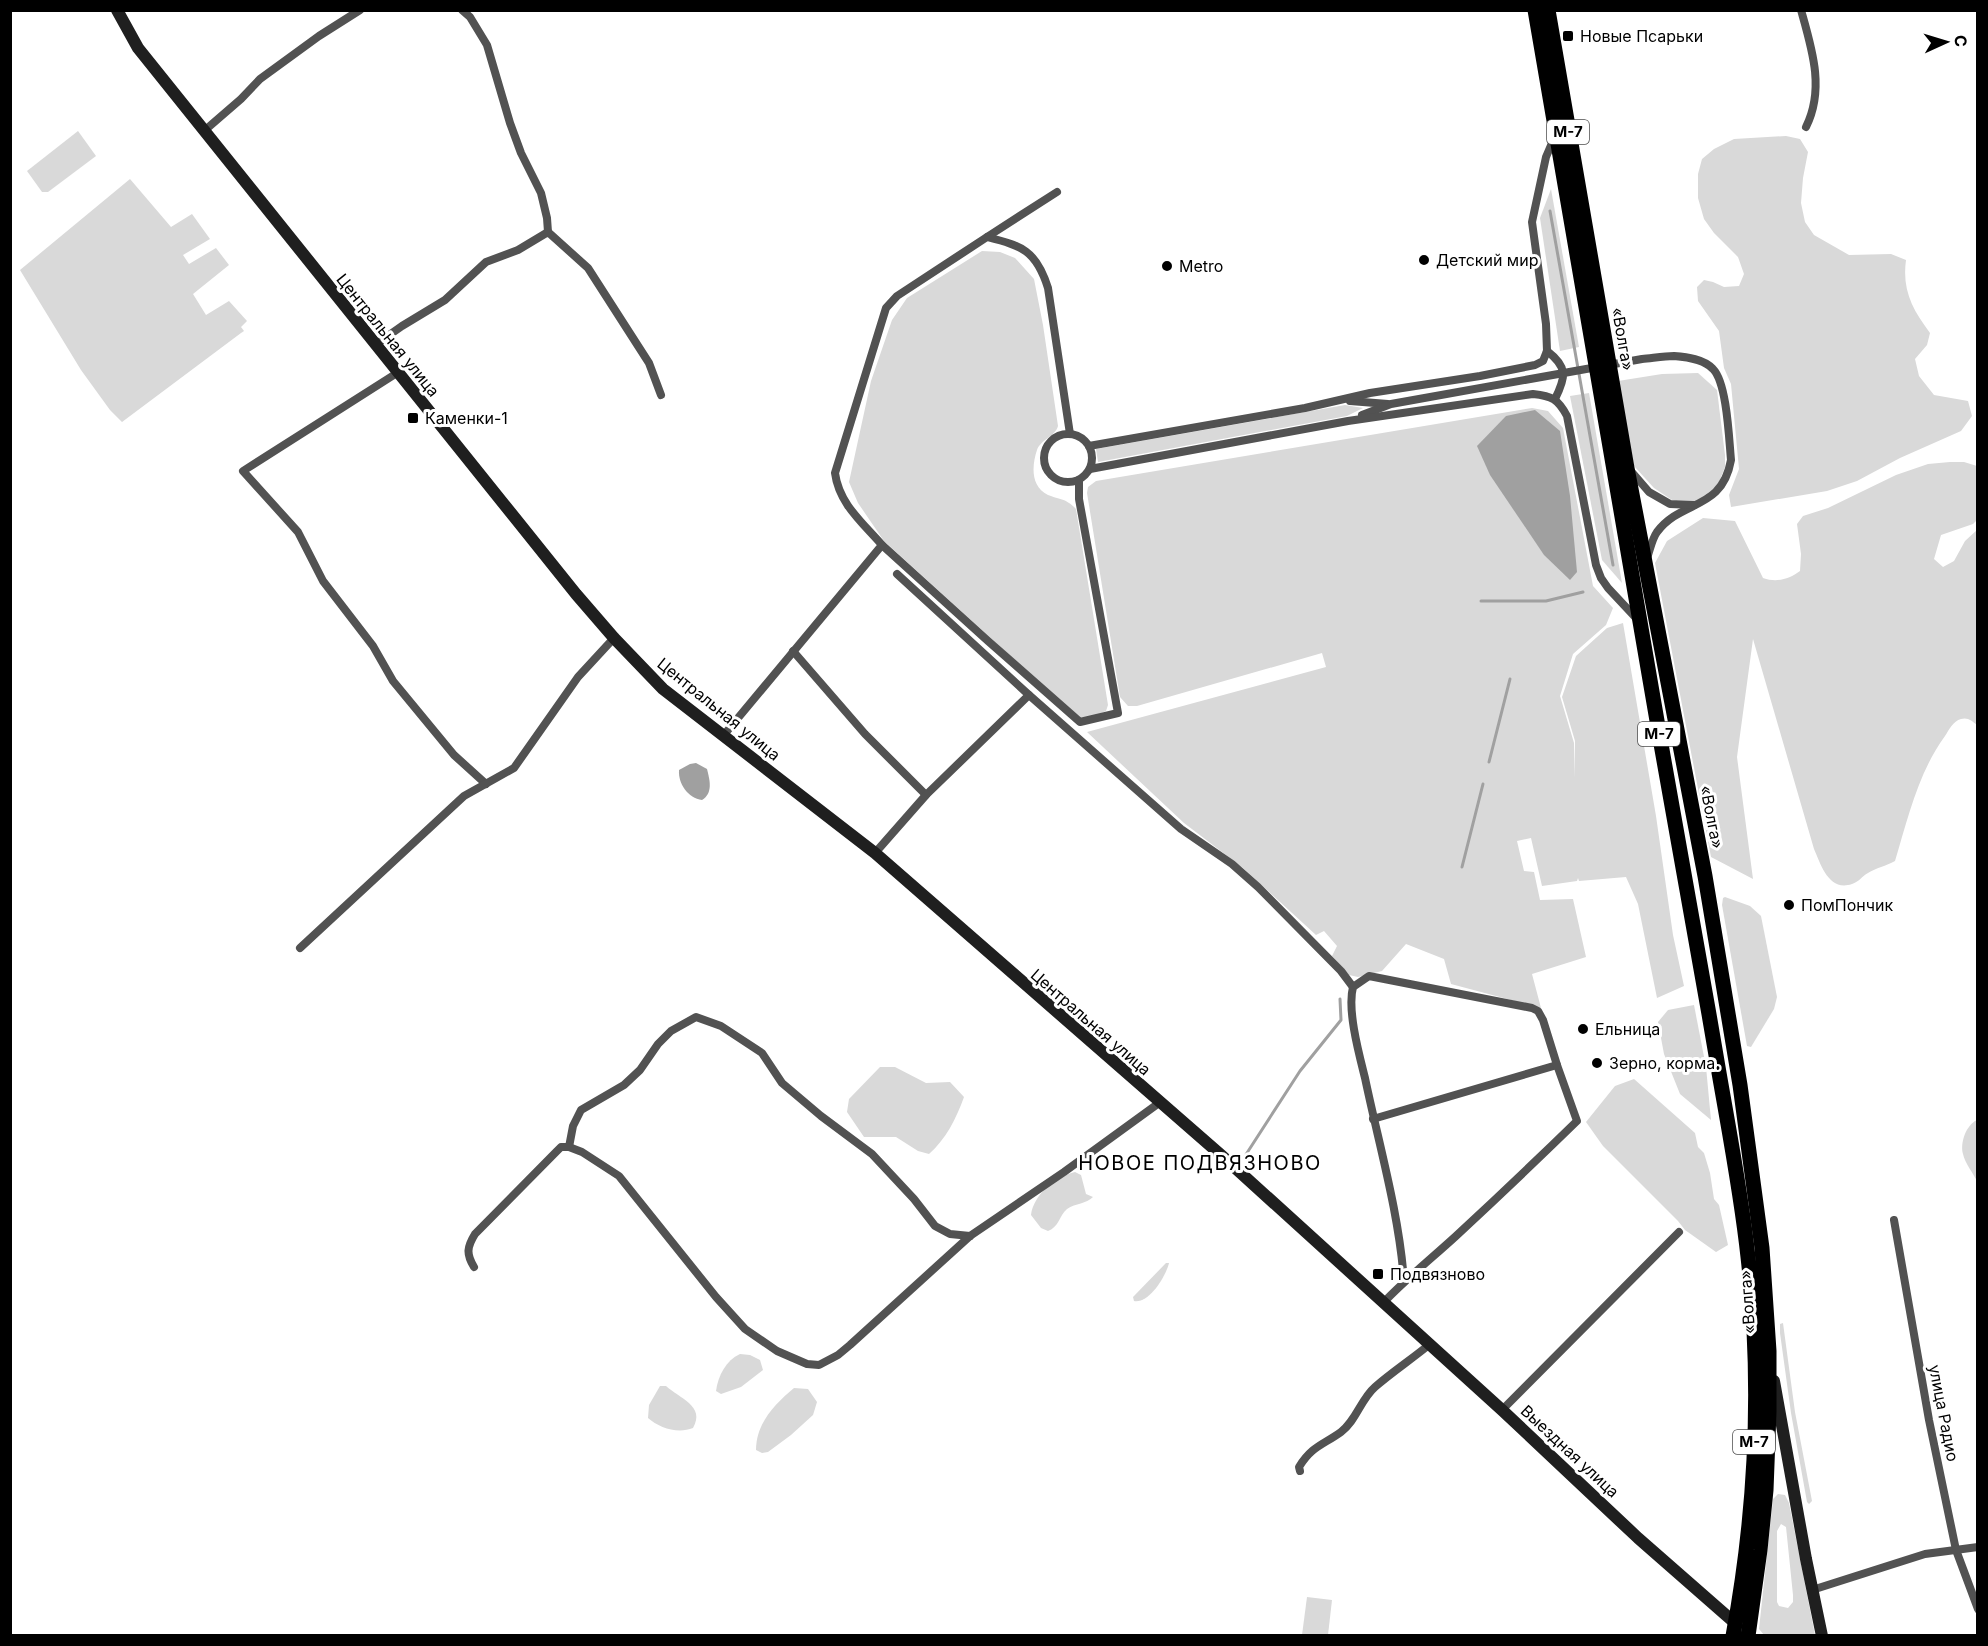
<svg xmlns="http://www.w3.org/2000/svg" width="1988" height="1646" font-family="Inter,sans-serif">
  <rect width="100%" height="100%" fill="#fff"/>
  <g fill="#d9d9d9" fill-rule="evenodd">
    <path d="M78,131L96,156L48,192H42L27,171Z"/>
    <path d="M1786,136L1800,139L1808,152L1803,178L1801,203L1805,222L1814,235L1849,255L1891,254L1906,260C1902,290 1912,309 1930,333L1927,345L1915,359L1919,376L1934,395L1968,401L1972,416L1961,431L1900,458L1857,481L1827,491L1731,507L1729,495L1739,469L1731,384L1724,368L1719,331L1698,301L1697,287L1704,280L1713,282L1724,287L1739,286L1744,274L1738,257L1714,233L1704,219L1698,198V174L1702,159L1714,149L1734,139Z"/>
    <path d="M130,179L171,227L192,214L210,239L183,255L189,264L216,248L229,265L193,294L206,315L229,301L247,321L241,327L244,331L241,333L122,422L110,410L81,370L20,270Z"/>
    <path d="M1551,189L1579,347L1560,351L1540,218Z"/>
    <path d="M982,251L1000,252L1015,258L1034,279L1043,325L1058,426C1055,437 1041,439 1037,450C1032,465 1030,486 1048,495C1060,500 1066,498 1076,509L1108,705L1106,711L1082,721L884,541L858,503L849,482L871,381L892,320L907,298Z"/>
    <path d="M1698,373L1717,390L1725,455V467L1717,487L1696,501L1672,500L1654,488L1634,466L1618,381L1662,374Z"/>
    <path d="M1589,393L1622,583L1602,560L1570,396Z"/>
    <path d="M1345,405L1363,408L1347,416L1098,462L1096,449Z"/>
    <path d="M1532,408L1548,411L1563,428L1593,586L1613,608L1606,625L1573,654L1560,696L1574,743L1575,778V741L1562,697L1576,656L1607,628L1623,623L1656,816L1673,935L1684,986L1657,998L1638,904L1626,877L1579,881L1578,878L1577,881L1542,886L1531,838L1517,841L1524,871L1534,872L1540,900L1573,899L1586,957L1532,974L1541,1008L1451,984L1444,959L1406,944L1382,971L1358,977L1349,975L1332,956L1337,946L1324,931L1316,935L1243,868L1184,823L1087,732L1326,667L1322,653L1137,706H1128L1120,697L1087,493L1088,487L1096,481Z"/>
    <path d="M1950,462H1964L1977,466V520L1973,524L1941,535L1934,559L1943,567L1954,561L1965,541L1977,530V725C1972,721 1968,717 1961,719C1953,721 1949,730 1945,736C1918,773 1908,818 1895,861C1886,866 1876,868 1868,873C1862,876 1859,882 1852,884C1829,892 1821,865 1814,849L1753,639L1737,757L1753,879L1711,857L1655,563L1667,541L1703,518L1735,521L1763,578C1777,583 1789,579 1800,571L1801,554L1797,524L1803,516L1828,508L1896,475L1928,464Z"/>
    <path d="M1725,897L1750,906L1761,916L1777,997L1774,1009L1751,1047L1747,1046L1722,905L1723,898Z"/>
    <path d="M1694,1005L1706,1067L1711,1120L1680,1094L1664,1054L1658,1022L1668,1010Z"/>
    <path d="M880,1067H895L926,1083L950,1082L964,1097C956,1119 946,1139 929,1154L918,1151L896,1137H864L847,1112L849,1099Z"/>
    <path d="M1634,1079L1695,1133L1698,1147L1704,1153L1710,1173L1714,1199L1719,1205L1728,1245L1716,1252L1685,1230L1678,1221L1603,1146L1586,1122L1615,1086Z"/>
    <path d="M1977,1120V1181C1973,1173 1965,1163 1963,1154C1960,1143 1966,1125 1977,1120Z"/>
    <path d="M1075,1172L1081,1175L1086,1194L1093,1197C1086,1204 1076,1203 1067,1209C1059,1216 1059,1227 1048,1231L1041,1228L1031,1215C1034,1194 1055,1177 1075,1172Z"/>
    <path d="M1166,1263H1169C1166,1276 1149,1304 1134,1301L1133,1297Z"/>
    <path d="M1783,1323L1795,1412L1812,1501L1809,1504L1807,1502L1791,1413L1780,1333V1324Z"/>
    <path d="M740,1354L750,1355L760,1360L763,1370L741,1387L721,1394L716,1391C718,1376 726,1360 740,1354Z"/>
    <path d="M660,1386H666C679,1398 706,1406 693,1428C678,1434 659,1428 648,1418L649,1405Z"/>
    <path d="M794,1388L808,1389L817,1402L813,1415L791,1435L768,1452L762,1453L756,1450C756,1423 775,1404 794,1388Z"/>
    <path d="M1778,1494L1785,1495L1789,1503L1815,1635H1764L1759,1629L1773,1499ZM1781,1524L1786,1527L1793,1595V1602L1788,1608L1779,1606L1777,1602V1531Z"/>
    <path d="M1307,1597L1332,1600L1328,1635H1302Z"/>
  </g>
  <g fill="#a0a0a0">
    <path d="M1535,410L1560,431L1570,496L1577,572L1570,580L1544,555L1490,475L1477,446L1506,416Z"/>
    <path d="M696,763L707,769C710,781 713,793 702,800C688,798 678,784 679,770L690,764Z"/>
  </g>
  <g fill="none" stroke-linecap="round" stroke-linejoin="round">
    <g stroke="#a0a0a0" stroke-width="3">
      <path d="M1550,211L1613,565"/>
      <path d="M1481,601H1546L1583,592"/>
      <path d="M1489,762L1510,679"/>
      <path d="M1462,867L1483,784"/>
      <path d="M1245,1156L1300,1071L1341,1020L1340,999"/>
    </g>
    <g stroke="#525252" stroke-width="8">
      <path d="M462,10L470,17L487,45L510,123L521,153L541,193L547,218L548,232"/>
      <path d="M1801,10C1812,49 1825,89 1806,127"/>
      <path d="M204,131L241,99L260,79L319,36L360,10"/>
      <path d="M1057,192L987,237C1022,246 1036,250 1048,288L1070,434"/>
      <path d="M375,345L402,326L445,300L486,262L518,250L548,232L588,268L649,363L661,395"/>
      <path d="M1547,351C1568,367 1566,377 1555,399"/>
      <path d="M397,373L243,471L298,532L323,581L373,646L393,681L454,755L486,784"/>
      <path d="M1350,401L1388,404"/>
      <path d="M1362,415L1391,404L1642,359C1653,358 1664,356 1674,356C1687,357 1704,359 1713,369C1727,383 1729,439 1731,460C1722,511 1682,499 1657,532C1652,539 1650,550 1647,558"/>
      <circle cx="1068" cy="458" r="24"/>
      <path d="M1089,446L1305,408L1370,393L1480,376L1535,365L1543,361L1547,351L1546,324L1532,222L1546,157L1555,136"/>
      <path d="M1090,469L1348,421L1533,394C1552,396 1558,399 1567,416L1596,565L1601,578L1608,588L1637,619"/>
      <path d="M1630,470L1649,492L1670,504L1694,505"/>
      <path d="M882,545L988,641L1080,722L1118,713L1079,499V480"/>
      <path d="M897,574L1029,695L1181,829L1232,864L1258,887L1341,971L1353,987"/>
      <path d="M793,651L865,734L926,795"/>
      <path d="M723,736L882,545C863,523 839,504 835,473L886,308L897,296L987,237"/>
      <path d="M875,853L926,795L1029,695"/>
      <path d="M300,948L464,796L514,768L578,677L614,638"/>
      <path d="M1373,1119L1557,1065"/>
      <path d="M569,1147L573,1126L581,1110L624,1085L640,1070L658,1044L671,1031L696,1017L721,1026L762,1053L782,1083L821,1116L872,1154L914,1199L935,1226L950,1234L970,1236"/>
      <path d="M1894,1220L1929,1420L1956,1550L1978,1609"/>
      <path d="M474,1267C466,1254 467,1247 475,1234L556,1152L561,1147H569L582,1152L619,1176L716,1297L745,1329L777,1351L807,1364L819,1365L838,1355L850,1345L970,1236L1064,1172L1159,1103"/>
      <path d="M1384,1302C1407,1278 1432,1258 1456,1236C1497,1198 1537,1160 1577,1121L1557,1065L1543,1020L1538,1011L1532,1008L1369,976L1353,987C1347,1010 1359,1054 1365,1078C1379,1145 1399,1213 1404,1281"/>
      <path d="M1502,1410L1679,1232"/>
      <path d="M1300,1471L1299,1467C1312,1446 1323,1445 1341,1432C1356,1421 1361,1399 1375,1387C1392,1372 1412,1359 1430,1344"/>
      <path d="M1812,1590L1925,1554L1978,1547"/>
    </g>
    <g stroke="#1f1f1f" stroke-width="12">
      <path d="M117,10L138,48L576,594L614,638L663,689L875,853L1221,1155L1502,1410L1638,1538L1735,1623"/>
      <path d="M1774,1381L1806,1559L1822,1636"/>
    </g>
    <g stroke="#000" stroke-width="15">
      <path d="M1535,10C1577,255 1617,500 1661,744C1680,849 1699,955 1717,1061C1728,1126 1741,1191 1748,1257C1762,1382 1756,1512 1733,1636"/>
      <path d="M1548,10L1627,468L1705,876L1740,1085L1762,1248L1769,1351V1412L1766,1490L1760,1550L1748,1636"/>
    </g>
  </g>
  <g fill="#000" stroke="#fff" stroke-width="2">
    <rect x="1562" y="30" width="12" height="12" rx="3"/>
    <circle cx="1424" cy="260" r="6"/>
    <circle cx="1167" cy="266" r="6"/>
    <rect x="407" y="412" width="12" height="12" rx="3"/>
    <circle cx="1789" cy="905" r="6"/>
    <circle cx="1583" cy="1029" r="6"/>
    <circle cx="1597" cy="1063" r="6"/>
    <rect x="1372" y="1268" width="12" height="12" rx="3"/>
  </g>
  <g text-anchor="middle" stroke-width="6" stroke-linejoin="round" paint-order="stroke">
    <g fill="#fff" stroke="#4c4c4c" stroke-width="1.5">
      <rect x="1547" y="120" width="42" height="24" rx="4.5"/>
      <rect x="1638" y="722" width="42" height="24" rx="4.5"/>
      <rect x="1733" y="1430" width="42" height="24" rx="4.5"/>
    </g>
    <g font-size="15" font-weight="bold" fill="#000">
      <text x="1568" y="137">М-7</text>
      <text x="1659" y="739">М-7</text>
      <text x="1754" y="1447">М-7</text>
    </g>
    <g font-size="16" fill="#000" stroke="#fff" text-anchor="start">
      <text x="1580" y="42">Новые Псарьки</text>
      <text x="1436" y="266">Детский мир</text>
      <text x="1179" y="272">Metro</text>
      <text x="425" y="424">Каменки-1</text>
      <text x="1801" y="911">ПомПончик</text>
      <text x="1595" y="1035">Ельница</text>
      <text x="1609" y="1069">Зерно, корма.</text>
      <text x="1390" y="1280">Подвязново</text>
    </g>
    <g font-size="16" fill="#000" stroke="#fff">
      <text transform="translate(388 335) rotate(51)" y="6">Центральная улица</text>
      <text transform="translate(1623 339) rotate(80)" y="6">«Волга»</text>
      <text transform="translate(719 709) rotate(39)" y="6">Центральная улица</text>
      <text transform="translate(1712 817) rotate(79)" y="6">«Волга»</text>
      <text transform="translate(1091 1022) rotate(41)" y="6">Центральная улица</text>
      <text transform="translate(1747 1302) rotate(-94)" y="6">«Волга»</text>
      <text transform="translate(1944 1413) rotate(79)" y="6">улица Радио</text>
      <text transform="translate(1570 1451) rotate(43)" y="6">Выездная улица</text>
    </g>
    <g font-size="20" letter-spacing="1.5" fill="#000" stroke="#fff">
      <text x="1200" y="1170">НОВОЕ ПОДВЯЗНОВО</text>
    </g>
  </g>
  <rect width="1988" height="1646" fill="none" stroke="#000000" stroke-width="24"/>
  <g transform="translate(1946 42) rotate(86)" stroke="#ffffff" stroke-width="4.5" paint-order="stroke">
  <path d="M0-4.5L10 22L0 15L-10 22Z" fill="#000000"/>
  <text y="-9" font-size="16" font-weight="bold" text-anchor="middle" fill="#000000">С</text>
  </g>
</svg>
